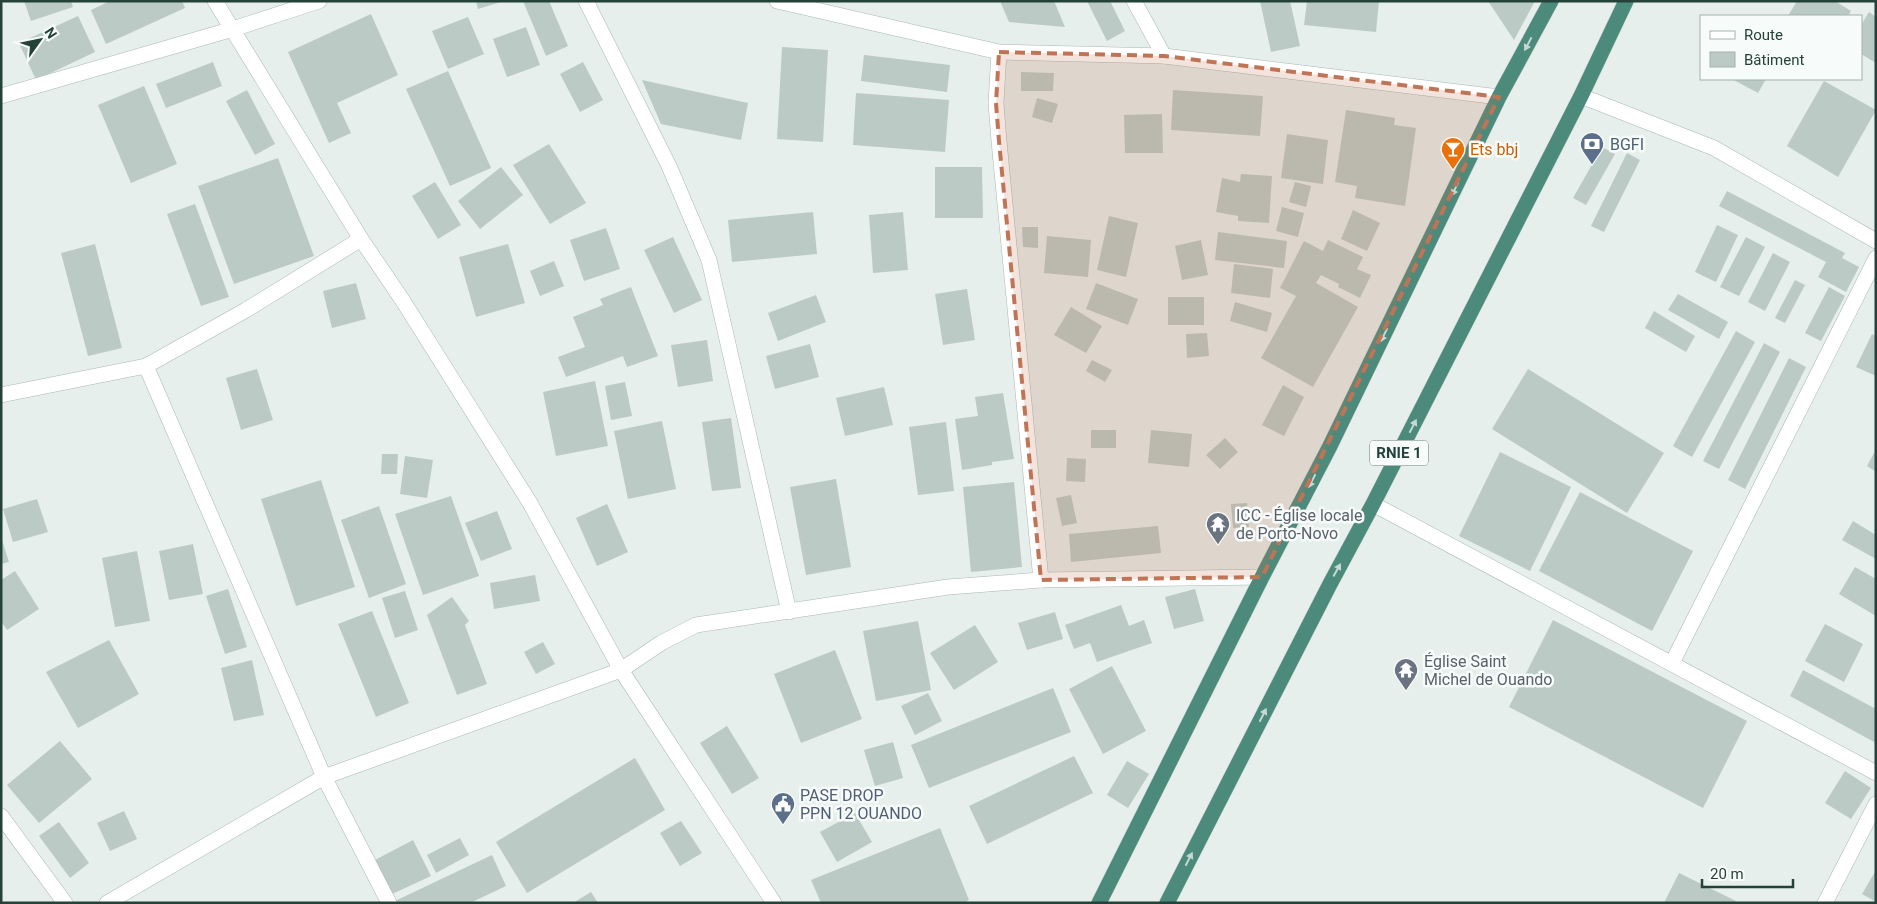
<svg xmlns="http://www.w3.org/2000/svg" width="1877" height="904" font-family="Roboto,sans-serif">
  <rect width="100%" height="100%" fill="#e6efeb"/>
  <g fill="#bbcac4">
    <path d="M24,1H71L73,7L31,21Z"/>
    <path d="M110,1H182L185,8L106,44L91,10Z"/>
    <path d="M476,1H501V2L478,9Z"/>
    <path d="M523,1H549L568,46L546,56Z"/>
    <path d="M1000,1H1054L1065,27L1009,22Z"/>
    <path d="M1087,1H1110L1125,31L1107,41Z"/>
    <path d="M1260,1H1290L1300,46L1271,52Z"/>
    <path d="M1307,1H1379L1376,32L1304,25Z"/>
    <path d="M1488,1H1535L1514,40Z"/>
    <path d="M1797,1H1835L1851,11L1848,16H1788Z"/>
    <path d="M1869,12L1876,17V63L1861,54V25Z"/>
    <path d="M371,14L398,75L337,103L351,133L329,143L288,52Z"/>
    <path d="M78,16L95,52L36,80L19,43Z"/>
    <path d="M468,17L484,54L448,69L432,31Z"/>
    <path d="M526,27L540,65L507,77L493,39Z"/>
    <path d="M782,47L828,50L823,142L777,139Z"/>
    <path d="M864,55L950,65L947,92L861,81Z"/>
    <path d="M213,62L222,86L166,108L156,84Z"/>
    <path d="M583,62L603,100L580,112L560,74Z"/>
    <path d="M448,71L491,168L450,186L406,89Z"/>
    <path d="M1021,72L1054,73L1053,91H1021Z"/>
    <path d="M1732,79H1766L1758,93Z"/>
    <path d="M642,80L748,103L741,140L661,124Z"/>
    <path d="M1824,81L1876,110L1838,177L1787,146Z"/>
    <path d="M144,86L177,164L131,183L98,105Z"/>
    <path d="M247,90L275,144L255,155L226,101Z"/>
    <path d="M1173,90L1263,96L1260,136L1171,130Z"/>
    <path d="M856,93L949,100L945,152L853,145Z"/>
    <path d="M1037,98L1058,104L1052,123L1032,117Z"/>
    <path d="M1346,110L1395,118L1394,125L1416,128L1405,206L1355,198L1357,186L1335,182Z"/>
    <path d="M1162,114L1163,153H1125L1124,115Z"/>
    <path d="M1287,134L1328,140L1323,184L1281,178Z"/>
    <path d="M549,144L586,203L550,224L513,165Z"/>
    <path d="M1602,147L1615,154L1586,205L1573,198Z"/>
    <path d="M1627,153L1640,160L1604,232L1591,226Z"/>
    <path d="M278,158L314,256L234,284L198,186Z"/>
    <path d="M501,167L523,195L480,229L458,201Z"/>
    <path d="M935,167H982L983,218H935Z"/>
    <path d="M1241,174L1272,176L1269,223L1238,221V216L1216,212L1222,178L1240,182Z"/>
    <path d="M435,182L461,225L438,239L412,196Z"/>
    <path d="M1295,182L1311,186L1306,207L1289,202Z"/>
    <path d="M1727,191L1845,253L1842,258L1859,267L1846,292L1818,277L1826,262L1719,206Z"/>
    <path d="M195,204L229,297L201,306L167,214Z"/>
    <path d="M1282,207L1304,213L1298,237L1276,231Z"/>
    <path d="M1353,210L1380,223L1367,251L1341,239Z"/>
    <path d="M813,212L817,254L732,262L728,220Z"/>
    <path d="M903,212L908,270L873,273L869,215Z"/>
    <path d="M1109,216L1138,223L1126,277L1097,270Z"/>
    <path d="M1717,225L1738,235L1716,282L1695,272Z"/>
    <path d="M1022,227H1038V248L1023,247Z"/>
    <path d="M606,228L620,269L584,281L570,240Z"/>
    <path d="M1218,232L1287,241L1284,268L1215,260Z"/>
    <path d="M1047,236L1091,240L1088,277L1044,273Z"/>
    <path d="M673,237L702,300L674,313L644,250Z"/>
    <path d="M1746,237L1765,247L1739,296L1720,287Z"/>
    <path d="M1201,240L1208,275L1182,280L1175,246Z"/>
    <path d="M1328,240L1363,257L1357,269L1371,275L1360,298L1338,287L1339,284L1321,275L1316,283L1358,307L1313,387L1261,358L1296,296L1280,288L1304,241L1323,251Z"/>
    <path d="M95,244L122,348L88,356L61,253Z"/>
    <path d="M508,244L525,303L476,317L459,257Z"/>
    <path d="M1773,253L1790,262L1765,311L1748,302Z"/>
    <path d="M554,261L564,286L540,296L530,271Z"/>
    <path d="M1234,264L1273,269L1270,298L1231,293Z"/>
    <path d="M1795,280L1805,285L1785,323L1775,318Z"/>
    <path d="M356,283L366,319L332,328L323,291Z"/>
    <path d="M1096,283L1138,299L1128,325L1086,309Z"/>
    <path d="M631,287L658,356L627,367L623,356L566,377L558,357L585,347L573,317L603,305L600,299Z"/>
    <path d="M1829,287L1845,296L1821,341L1805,333Z"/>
    <path d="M967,289L975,340L943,345L935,294Z"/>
    <path d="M1678,294L1728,322L1719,339L1668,310Z"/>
    <path d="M816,295L826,322L778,341L768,313Z"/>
    <rect x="1168" y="297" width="36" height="28"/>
    <path d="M1235,302L1272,313L1267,332L1230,321Z"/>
    <path d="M1071,307L1102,326L1086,353L1054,335Z"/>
    <path d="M1654,311L1695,336L1686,352L1645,328Z"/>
    <path d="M1736,331L1755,342L1692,457L1673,446Z"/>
    <path d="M1207,333L1209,356L1187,358L1186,334Z"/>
    <path d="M1872,334L1876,336V376L1856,367Z"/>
    <path d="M707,340L713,381L678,387L671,345Z"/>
    <path d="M1764,343L1780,352L1719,469L1703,461Z"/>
    <path d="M810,344L819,377L775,389L766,356Z"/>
    <path d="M1789,358L1806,367L1745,489L1728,480Z"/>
    <path d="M1092,360L1112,370L1105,382L1086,371Z"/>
    <path d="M257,369L273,420L241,430L226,378Z"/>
    <path d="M1528,369L1664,453L1627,513L1492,429Z"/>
    <path d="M595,381L608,446L556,456L543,392Z"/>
    <path d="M625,382L632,416L611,420L605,386Z"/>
    <path d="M1283,385L1304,397L1284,436L1262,425Z"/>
    <path d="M884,387L893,425L845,436L836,398Z"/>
    <path d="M1003,393L1014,459L992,462V465L962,470L955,419L978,416L975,397Z"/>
    <path d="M731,418L741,488L712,491L702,422Z"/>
    <path d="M662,421L676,489L628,499L614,431Z"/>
    <path d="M946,422L954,491L918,495L909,427Z"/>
    <rect x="1091" y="430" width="25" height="18"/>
    <path d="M1151,430L1192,434L1189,467L1148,463Z"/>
    <path d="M1225,438L1238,452L1220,469L1206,455Z"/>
    <path d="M1500,452L1571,487L1530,571L1459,536Z"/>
    <path d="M1874,453L1876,454V472L1867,466Z"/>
    <path d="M382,454H398L397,474H381Z"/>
    <path d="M405,456L433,460L427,498L400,494Z"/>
    <path d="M1067,458L1086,459L1085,482L1066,481Z"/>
    <path d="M836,479L851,567L806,575L790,487Z"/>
    <path d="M321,480L355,587L296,606L261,499Z"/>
    <path d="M1014,482L1022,567L971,572L963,487Z"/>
    <path d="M1580,492L1693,551L1652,631L1539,571Z"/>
    <path d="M1071,495L1077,523L1062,526L1056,498Z"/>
    <path d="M451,496L479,576L423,595L395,514Z"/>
    <path d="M37,499L48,532L13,542L3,509Z"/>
    <path d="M1247,503L1249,527L1233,528L1231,504Z"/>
    <path d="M607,504L628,552L597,566L576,518Z"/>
    <path d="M379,506L406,584L369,598L341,520Z"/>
    <path d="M497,511L512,549L481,561L465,523Z"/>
    <path d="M1853,521L1876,535V559L1842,540Z"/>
    <path d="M1158,526L1161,553L1071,562L1069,534Z"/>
    <path d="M1,537L9,562L1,564Z"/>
    <path d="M193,544L203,594L169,600L159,551Z"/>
    <path d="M137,551L150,621L115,627L102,558Z"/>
    <path d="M1855,567L1876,579V616L1839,594Z"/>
    <path d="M15,571L39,609L7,630L1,621V580Z"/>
    <path d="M535,575L540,601L494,609L490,583Z"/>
    <path d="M228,589L247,647L225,654L206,596Z"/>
    <path d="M1195,589L1204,621L1174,629L1165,597Z"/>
    <path d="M405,591L418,630L395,638L382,598Z"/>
    <path d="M452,597L469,621L465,625L487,684L457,695L427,615Z"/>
    <path d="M1121,605L1129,626L1144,620L1152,643L1097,662L1090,643L1074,649L1065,625Z"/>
    <path d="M372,611L409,703L376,717L338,624Z"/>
    <path d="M1055,612L1063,639L1027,650L1018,623Z"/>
    <path d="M1553,620L1747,721L1703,808L1509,707Z"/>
    <path d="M918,621L931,690L876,701L863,631Z"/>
    <path d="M1825,624L1863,644L1844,682L1805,661Z"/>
    <path d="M975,625L998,662L954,690L930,653Z"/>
    <path d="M109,640L139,694L78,728L46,672Z"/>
    <path d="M543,642L555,664L536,674L524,652Z"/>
    <path d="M835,650L862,719L801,743L774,674Z"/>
    <path d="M252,660L264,715L234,721L221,668Z"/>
    <path d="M1112,666L1146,731L1103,754L1069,689Z"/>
    <path d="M1803,670L1876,709V743L1790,696Z"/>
    <path d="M1053,688L1071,732L929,788L911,745Z"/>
    <path d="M928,693L942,721L915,735L901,706Z"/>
    <path d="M727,726L759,778L732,794L700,743Z"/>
    <path d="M60,741L92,779L39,823L7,785Z"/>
    <path d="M893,742L903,778L875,786L864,750Z"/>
    <path d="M1074,756L1093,793L987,844L969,806Z"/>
    <path d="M635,758L665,810L527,893L496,842Z"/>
    <path d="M1127,761L1149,774L1128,808L1107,795Z"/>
    <path d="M1845,771L1871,788L1851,819L1825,803Z"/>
    <path d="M124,811L137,839L110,851L97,823Z"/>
    <path d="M855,813L872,842L837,862L820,832Z"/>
    <path d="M681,821L702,853L680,866L660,833Z"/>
    <path d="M59,822L89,863L70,878L39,836Z"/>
    <path d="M940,828L969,900L963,903H821L811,880Z"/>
    <path d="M460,838L469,855L436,873L427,855Z"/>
    <path d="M413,840L431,876L390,895L373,861Z"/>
    <path d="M492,855L506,886L470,903H395V901Z"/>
    <path d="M1876,870V902L1862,894Z"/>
    <path d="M1679,873L1736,901L1735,903H1664Z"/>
    <path d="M591,892L598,903H573Z"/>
  </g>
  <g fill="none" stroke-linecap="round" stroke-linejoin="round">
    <g stroke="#a8b8b2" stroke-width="16">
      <g id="minor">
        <path d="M215,1L361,239L403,301L530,503L621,670L774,903"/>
        <path d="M586,1L669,166L709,260L789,612"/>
        <path d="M777,1L999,52L1164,56L1499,97"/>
        <path d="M1134,1L1164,56"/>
        <path d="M999,52L996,103L999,141L1041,580"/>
        <path d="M1,96L233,29L319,1"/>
        <path d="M1581,96L1714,148L1876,241"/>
        <path d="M146,366L324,777L389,903"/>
        <path d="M1,395L146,366L246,310L361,239"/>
        <path d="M1373,504L1876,773"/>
        <path d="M1672,663L1876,258"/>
        <path d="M1,816L65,903"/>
        <path d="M107,903L324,777L621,670L661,643L696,625L948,587L1041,580L1262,577"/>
        <path d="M1825,903L1876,804"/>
      </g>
    </g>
    <g stroke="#c2cac8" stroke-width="16">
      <g id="trunk">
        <path d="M1099,903L1262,577L1330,446L1499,97L1551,1"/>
        <path d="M1167,903L1330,584L1373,504L1581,96L1626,1"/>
      </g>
    </g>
    <use href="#minor" stroke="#fff" stroke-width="15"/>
    <use href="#trunk" stroke="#4c8a7c" stroke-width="15"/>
  </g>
  <defs><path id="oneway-solid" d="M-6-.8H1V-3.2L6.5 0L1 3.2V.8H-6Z" transform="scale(1.25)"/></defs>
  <g fill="#c4d9d4">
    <use href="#oneway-solid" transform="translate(1528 44) rotate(118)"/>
    <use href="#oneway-solid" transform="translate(1455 189) rotate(116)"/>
    <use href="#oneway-solid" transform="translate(1384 335) rotate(116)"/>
    <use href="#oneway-solid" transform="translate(1413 426) rotate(-63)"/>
    <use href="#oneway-solid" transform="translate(1312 481) rotate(117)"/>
    <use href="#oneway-solid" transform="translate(1337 570) rotate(-61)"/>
    <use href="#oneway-solid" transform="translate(1263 715) rotate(-63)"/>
    <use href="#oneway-solid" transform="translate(1189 859) rotate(-63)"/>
  </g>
  <path fill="#c07456" fill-opacity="0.2" stroke="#c07456" stroke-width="4" stroke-dasharray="10 6" stroke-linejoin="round" d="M999,52L1164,56L1499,97L1262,577L1041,580L999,141L996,103Z"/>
  <defs>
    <g id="bank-pin" transform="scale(1.25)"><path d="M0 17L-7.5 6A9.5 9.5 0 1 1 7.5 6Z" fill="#5c6f8a" stroke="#f7fbf9"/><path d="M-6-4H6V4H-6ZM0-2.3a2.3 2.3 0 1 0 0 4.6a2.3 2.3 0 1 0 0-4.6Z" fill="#fff"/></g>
    <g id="bar-pin" transform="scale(1.25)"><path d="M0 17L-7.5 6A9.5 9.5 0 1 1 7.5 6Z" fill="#e8710a" stroke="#f7fbf9"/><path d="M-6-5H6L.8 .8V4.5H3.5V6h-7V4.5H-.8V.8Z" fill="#fff"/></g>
    <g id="temple-pin" transform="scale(1.25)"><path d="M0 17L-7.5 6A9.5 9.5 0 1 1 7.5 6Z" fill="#6b7280" stroke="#f7fbf9"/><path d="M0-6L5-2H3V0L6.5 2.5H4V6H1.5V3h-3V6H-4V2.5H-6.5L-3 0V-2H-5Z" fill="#fff"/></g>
    <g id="civic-pin" transform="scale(1.25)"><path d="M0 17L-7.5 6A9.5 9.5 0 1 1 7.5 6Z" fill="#5c6f8a" stroke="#f7fbf9"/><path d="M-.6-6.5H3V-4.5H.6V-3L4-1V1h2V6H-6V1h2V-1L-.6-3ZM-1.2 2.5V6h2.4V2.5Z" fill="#fff"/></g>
  </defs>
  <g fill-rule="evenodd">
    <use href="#bank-pin" x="1592" y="144"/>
    <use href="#bar-pin" x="1453" y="149"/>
    <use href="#temple-pin" x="1218" y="524"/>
    <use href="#temple-pin" x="1406" y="670"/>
    <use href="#civic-pin" x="783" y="804"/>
  </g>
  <g text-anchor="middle" stroke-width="5" stroke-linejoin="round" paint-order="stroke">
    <rect fill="#f7fbf9" stroke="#637a73" stroke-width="1" x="1370" y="440.5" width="58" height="25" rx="4"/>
    <g font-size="15" font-weight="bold" fill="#24423a">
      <text x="1399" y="458">RNIE 1</text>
    </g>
    <g font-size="16" fill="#4e5e75" stroke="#f7fbf9" text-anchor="start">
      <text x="1610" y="150">BGFI</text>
      <text x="800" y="801">PASE DROP<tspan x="800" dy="18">PPN 12 OUANDO</tspan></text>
    </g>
    <g font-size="16" fill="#c56008" stroke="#f7fbf9" text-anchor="start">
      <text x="1470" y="155">Ets bbj</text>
    </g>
    <g font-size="16" fill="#5b616d" stroke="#f7fbf9" text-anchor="start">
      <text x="1236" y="521">ICC - Église locale<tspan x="1236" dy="18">de Porto-Novo</tspan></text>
      <text x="1424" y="667">Église Saint<tspan x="1424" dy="18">Michel de Ouando</tspan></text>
    </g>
  </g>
  <rect width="1877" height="904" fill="none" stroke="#24423a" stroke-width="5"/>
  <rect x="1700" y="15" width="162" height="65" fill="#f7fbf9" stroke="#a3b1ad"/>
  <rect x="1710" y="31" width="25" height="8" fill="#ffffff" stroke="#a3b1ad"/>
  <text x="1744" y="40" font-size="15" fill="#24423a">Route</text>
  <rect x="1710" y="52" width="25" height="15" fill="#bbcac4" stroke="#a3b1ad"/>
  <text x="1744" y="65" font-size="15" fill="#24423a">Bâtiment</text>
  <g transform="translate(40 40) rotate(57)" stroke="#f7fbf9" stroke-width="4" paint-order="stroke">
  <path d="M0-4L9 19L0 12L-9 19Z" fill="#24423a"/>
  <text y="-8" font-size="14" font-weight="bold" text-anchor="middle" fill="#24423a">N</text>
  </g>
  <path d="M1702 879v8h91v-8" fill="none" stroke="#24423a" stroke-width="2.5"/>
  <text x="1710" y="879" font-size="15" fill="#24423a" stroke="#f7fbf9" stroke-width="4" paint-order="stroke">20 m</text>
</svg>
